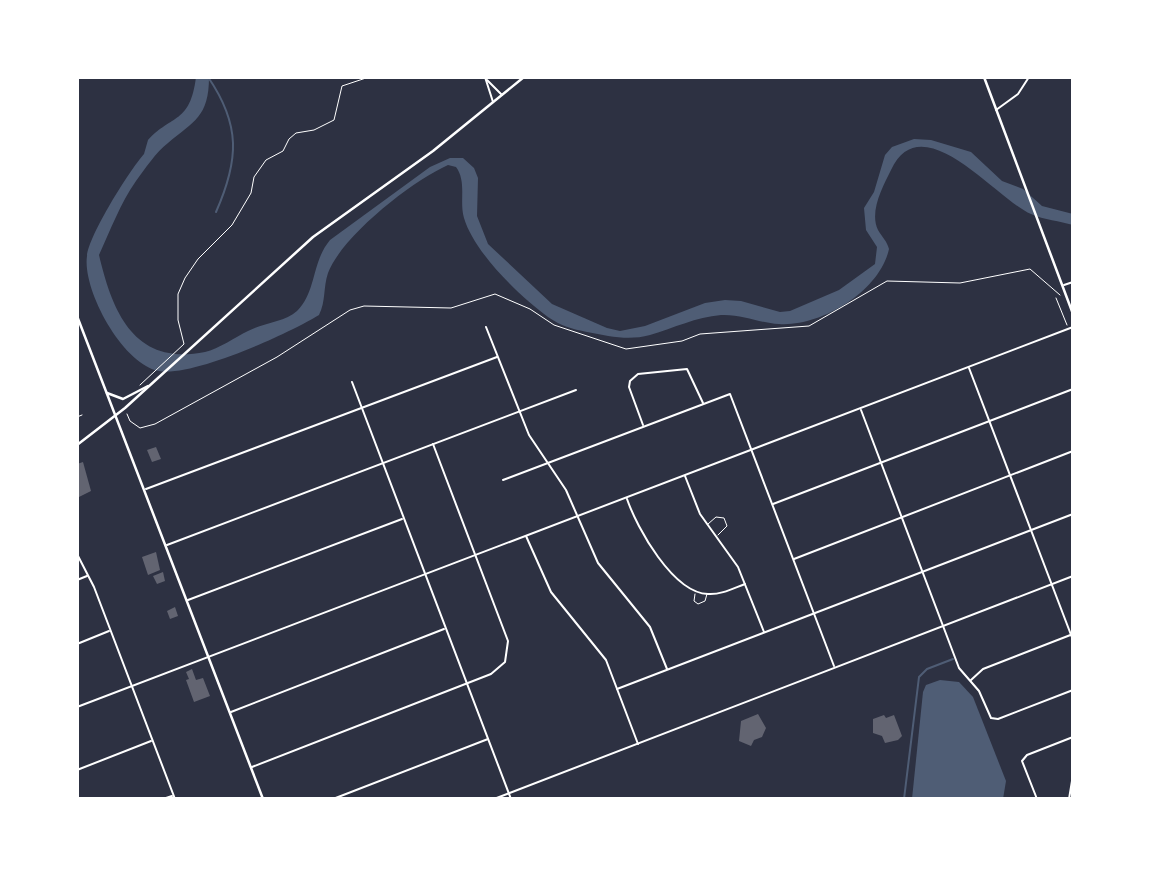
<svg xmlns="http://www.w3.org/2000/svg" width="1150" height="876" font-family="'Fira Sans',sans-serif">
  <rect width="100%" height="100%" fill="#2d3142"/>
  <g fill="#4f5d75">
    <path d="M196,77H209C209,117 194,121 168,143C156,152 145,169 136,181C121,202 110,231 99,255C113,314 135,366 205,352C219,349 235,337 248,331C263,323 285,322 297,311C317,291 311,263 330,240L430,167L450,158H463L474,168L478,178L477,216L488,244L552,304L607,328L620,331L645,326L705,303L725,300L741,301L780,312L790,311L839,290L875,264L877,247L866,230L864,208L874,192L885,155L892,147L914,139L931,140L971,152L1002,181L1023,189L1042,206L1073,214V225C1060,221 1044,220 1031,214C998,201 922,103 891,170C883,186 869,212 878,230C882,237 887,241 889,249C880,291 821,327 779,324C759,323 742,314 721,315C696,317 674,328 650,335C628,341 609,336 587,332C572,329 561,326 548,317C519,296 474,252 464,218C459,201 467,182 456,167L448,165C412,181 342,236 328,273C323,288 326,301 319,315C288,334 193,377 159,371C123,365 82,290 87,256C89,235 129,171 144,154L148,140C172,114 190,124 196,77Z"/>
    <path d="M940,680L959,682L973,697L1006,781L1003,799H912L923,692L926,685Z"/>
  </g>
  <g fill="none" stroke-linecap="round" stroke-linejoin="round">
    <g stroke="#4f5d75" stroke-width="2">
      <path d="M208,77C241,125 239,160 216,212"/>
      <path d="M904,799L919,677L927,669L953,659"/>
    </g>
  </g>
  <g fill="#626471">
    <path d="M156,447L161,459L152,462L147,450Z"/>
    <path d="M83,462L91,491L77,498V464Z"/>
    <path d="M156,552L160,570L148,575L142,557Z"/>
    <path d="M163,572L165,581L157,584L153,576Z"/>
    <path d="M175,607L178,616L170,619L167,611Z"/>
    <path d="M192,669L196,680L203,678L210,696L194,702L186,680L189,679L186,672Z"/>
    <path d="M758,714L766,728L762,737L754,740L751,746L739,741L741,721Z"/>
    <path d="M884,715L886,718L894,715L902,736L898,740L885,743L882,736L873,733V719Z"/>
  </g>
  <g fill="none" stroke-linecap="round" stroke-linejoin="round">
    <g stroke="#fff" stroke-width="1">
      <path d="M1056,298L1067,325"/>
      <path d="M140,385L184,344L178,320V294L185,278L198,259L232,225L251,193L254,177L266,160L283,151L289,139L296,133L314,130L334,120L342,86L369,77"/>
      <path d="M127,414L130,421L140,428L155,424L277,357L350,310L364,306L451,308L495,294L530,309L554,325L626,349L682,341L700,334L809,326L887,281L960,283L1030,269L1060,295"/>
      <path d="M77,417L82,415"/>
    </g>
    <g stroke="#fff" stroke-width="1">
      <path d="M708,524L716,517L724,518L727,526L718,535"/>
      <path d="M695,594L694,601L698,604L705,601L707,594"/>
    </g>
    <g stroke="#fff" stroke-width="2">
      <path d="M485,77L493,102"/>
      <path d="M487,80L502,95"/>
      <path d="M996,110L1018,94L1029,77"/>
      <path d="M1064,285L1073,282"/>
      <path d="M486,327L529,435L566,490L598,563L650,627L667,669"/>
      <path d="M969,368L1073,640"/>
      <path d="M352,382L511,799"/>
      <path d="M861,410L959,668L979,691L991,718L998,719L1073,690"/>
      <path d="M643,425L629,387L630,381L638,374L687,369L703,403"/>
      <path d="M685,476L700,514L738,567L764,632"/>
      <path d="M503,480L730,394L834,666"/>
      <path d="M146,489L497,357"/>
      <path d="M627,499C637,528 673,593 708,594C721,595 734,588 745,584"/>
      <path d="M773,504L1073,389"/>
      <path d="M526,536L551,592L606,660L638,744"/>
      <path d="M167,545L576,390"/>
      <path d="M77,554L94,587L175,799"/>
      <path d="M794,559L1073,451"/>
      <path d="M77,580L87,576"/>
      <path d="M188,600L402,519"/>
      <path d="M77,644L109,631"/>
      <path d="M971,680L983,669L1073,634"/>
      <path d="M617,689L1073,514"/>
      <path d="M77,707L1073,327"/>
      <path d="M231,712L444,629"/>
      <path d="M252,767L491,674L505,662L508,641L433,444"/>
      <path d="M77,770L151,741"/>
      <path d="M163,799L172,796"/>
      <path d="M333,799L488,739"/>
      <path d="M494,799L1073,576"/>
      <path d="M1037,799L1022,761L1027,755L1073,737"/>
      <path d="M1069,799L1073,775"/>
    </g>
    <path stroke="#fff" stroke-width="2.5" d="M984,77L1073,314"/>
    <g stroke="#fff" stroke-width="2.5">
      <path d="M77,316L263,799"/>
      <path d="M107,393L123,399L148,386"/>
      <path d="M77,445L125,408L313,237L433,151L524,77"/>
    </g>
  </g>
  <rect width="1150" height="876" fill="none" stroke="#ffffff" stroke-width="158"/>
</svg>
